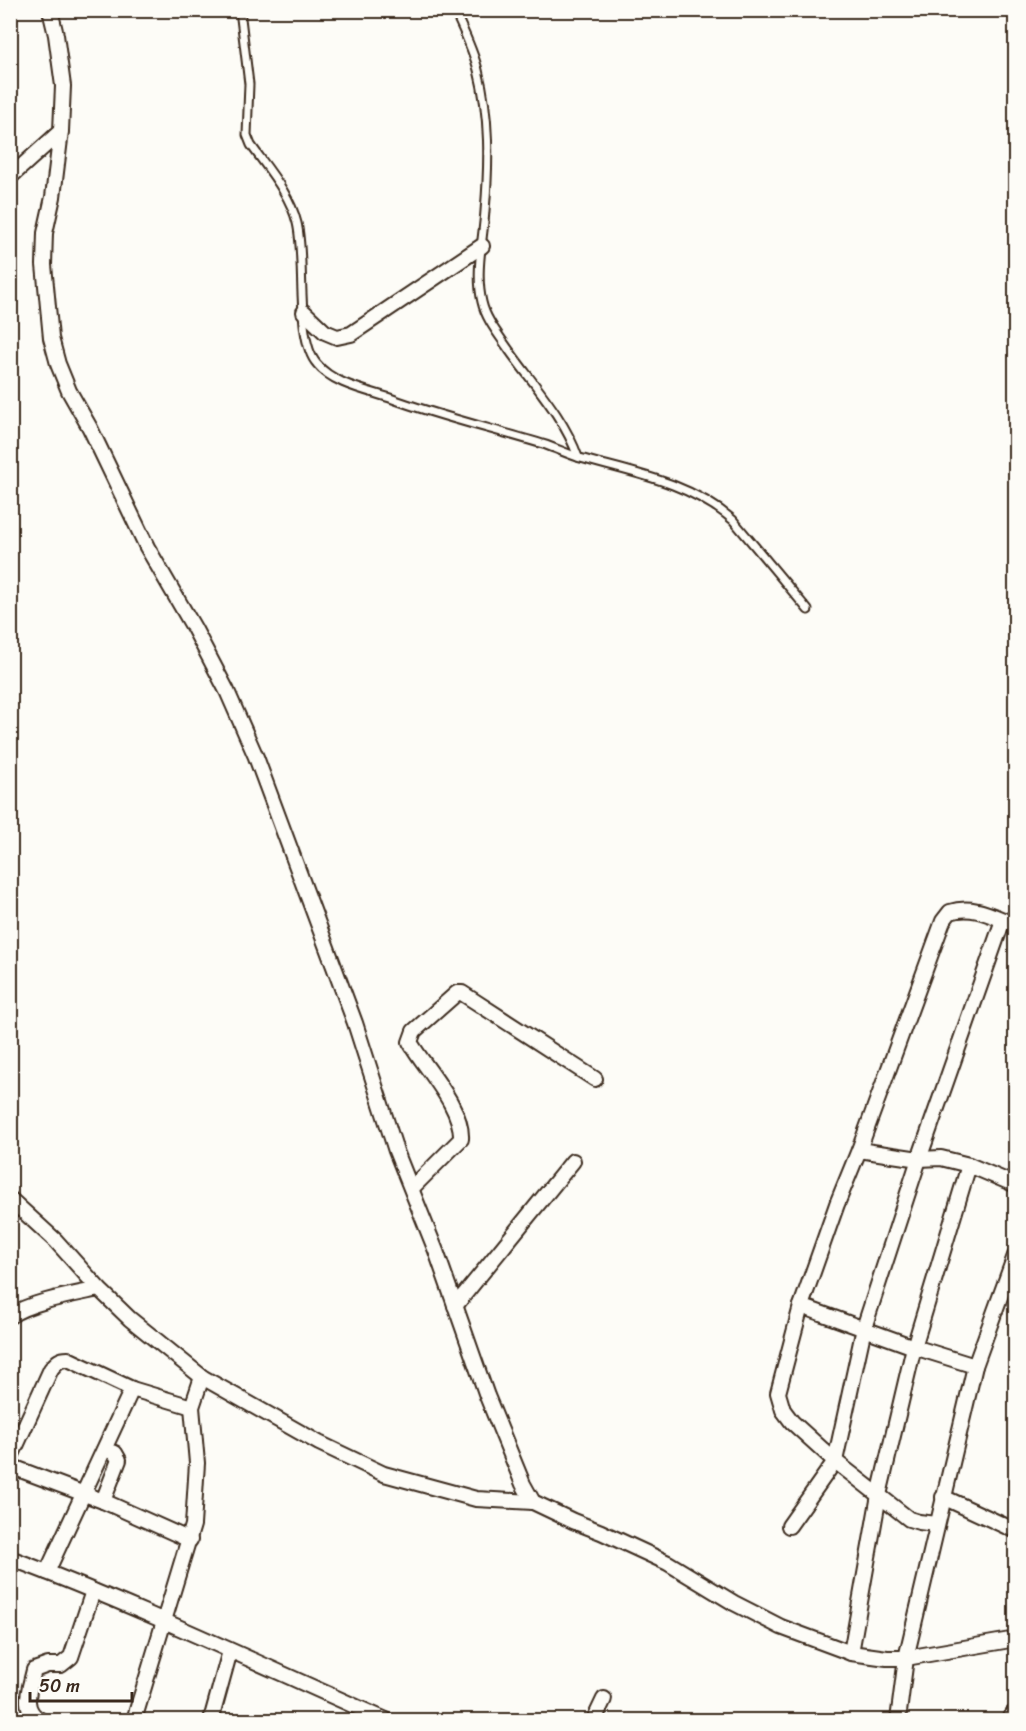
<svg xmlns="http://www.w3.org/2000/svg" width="1026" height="1731" font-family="Sriracha,sans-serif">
  <rect width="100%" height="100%" fill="#fdfcf7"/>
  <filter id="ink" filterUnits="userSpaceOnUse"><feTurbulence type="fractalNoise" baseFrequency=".0167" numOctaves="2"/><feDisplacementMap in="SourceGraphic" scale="12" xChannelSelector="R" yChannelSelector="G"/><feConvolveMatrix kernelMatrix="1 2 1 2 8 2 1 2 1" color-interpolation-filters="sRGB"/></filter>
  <g filter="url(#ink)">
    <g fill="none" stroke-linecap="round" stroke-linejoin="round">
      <g stroke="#3b2a1e" stroke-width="11">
        <g id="lane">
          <path d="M240,10L249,84L247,135L251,145C268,169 290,194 297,223C306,259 295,340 317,364C333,384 366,390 390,398C441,417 494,429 546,445C557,449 568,454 580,458C634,473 689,482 733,520L808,610"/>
          <path d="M454,10C463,30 473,49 478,70C490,116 489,164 485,211C483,240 475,273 482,302C486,320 499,335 509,350C533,384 564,417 578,457"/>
        </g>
      </g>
      <g stroke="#3b2a1e" stroke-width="18">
        <g id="street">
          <path d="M50,10L56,35L63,86L61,131L53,197L45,233L44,265L51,338L58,364L69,391L90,428L147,547L194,628L227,691L256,757L355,1023L396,1151L436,1251L487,1396L523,1484L533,1502L573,1521L601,1532L668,1563L734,1603L781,1627L851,1653L887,1658H906L1016,1639"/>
          <path d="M10,177L61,131"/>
          <path d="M304,312L325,332L337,337L351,334L482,246"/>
          <path d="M859,1150L919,1159L941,1158L969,1165L1016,1185"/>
          <path d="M412,1188L461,1139C463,1107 426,1070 410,1042L414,1031L457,993H462L595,1079"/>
          <path d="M10,1199L56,1241L99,1289L130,1319L202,1377L319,1443L384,1474L476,1499L533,1502"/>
          <path d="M455,1306L573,1161"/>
          <path d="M801,1306L914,1347L975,1366"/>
          <path d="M10,1316C29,1302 76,1294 99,1289"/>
          <path d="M10,1459L51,1369C57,1362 59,1359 68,1359L132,1389L192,1407"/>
          <path d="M10,1466L103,1501L190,1540"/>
          <path d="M943,1497L1016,1531"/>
          <path d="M103,1501L119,1460L115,1453L105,1449"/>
          <path d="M936,1524L919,1522L909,1519L835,1461L792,1422L783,1410L778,1393L801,1306L837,1204L859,1150L943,921L950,912C974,904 994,917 1016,925"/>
          <path d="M789,1526L835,1461L864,1328L919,1159L1003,920"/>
          <path d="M10,1558C138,1606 261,1665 386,1720"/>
          <path d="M47,1572L132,1389"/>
          <path d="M851,1653L879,1495L914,1347L969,1165"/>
          <path d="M40,1720C20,1709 30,1688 34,1670L48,1665H61L71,1657L93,1591"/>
          <path d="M134,1720L193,1525L197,1463L192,1407L202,1377"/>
          <path d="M211,1720L230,1651"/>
          <path d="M594,1720L604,1699"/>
          <path d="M898,1720L906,1658L975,1366L1016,1253"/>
        </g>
      </g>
      <g stroke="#3b2a1e" stroke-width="26">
        <path id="primary" d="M1013,1720L1016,1716"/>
      </g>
      <use href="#lane" stroke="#fdfcf7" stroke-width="7"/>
      <use href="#street" stroke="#fdfcf7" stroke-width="14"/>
      <use href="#primary" stroke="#fdfcf7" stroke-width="21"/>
    </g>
  </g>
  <rect width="1026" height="1731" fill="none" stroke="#fdfcf7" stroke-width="36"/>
  <rect x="18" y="18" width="990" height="1695" fill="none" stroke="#3b2a1e" stroke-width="2" filter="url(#ink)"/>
  <path d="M30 1692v9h102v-9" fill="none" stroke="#3b2a1e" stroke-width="3"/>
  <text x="39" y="1692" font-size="18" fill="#3b2a1e" stroke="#fdfcf7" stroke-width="4.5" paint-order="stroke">50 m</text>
</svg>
